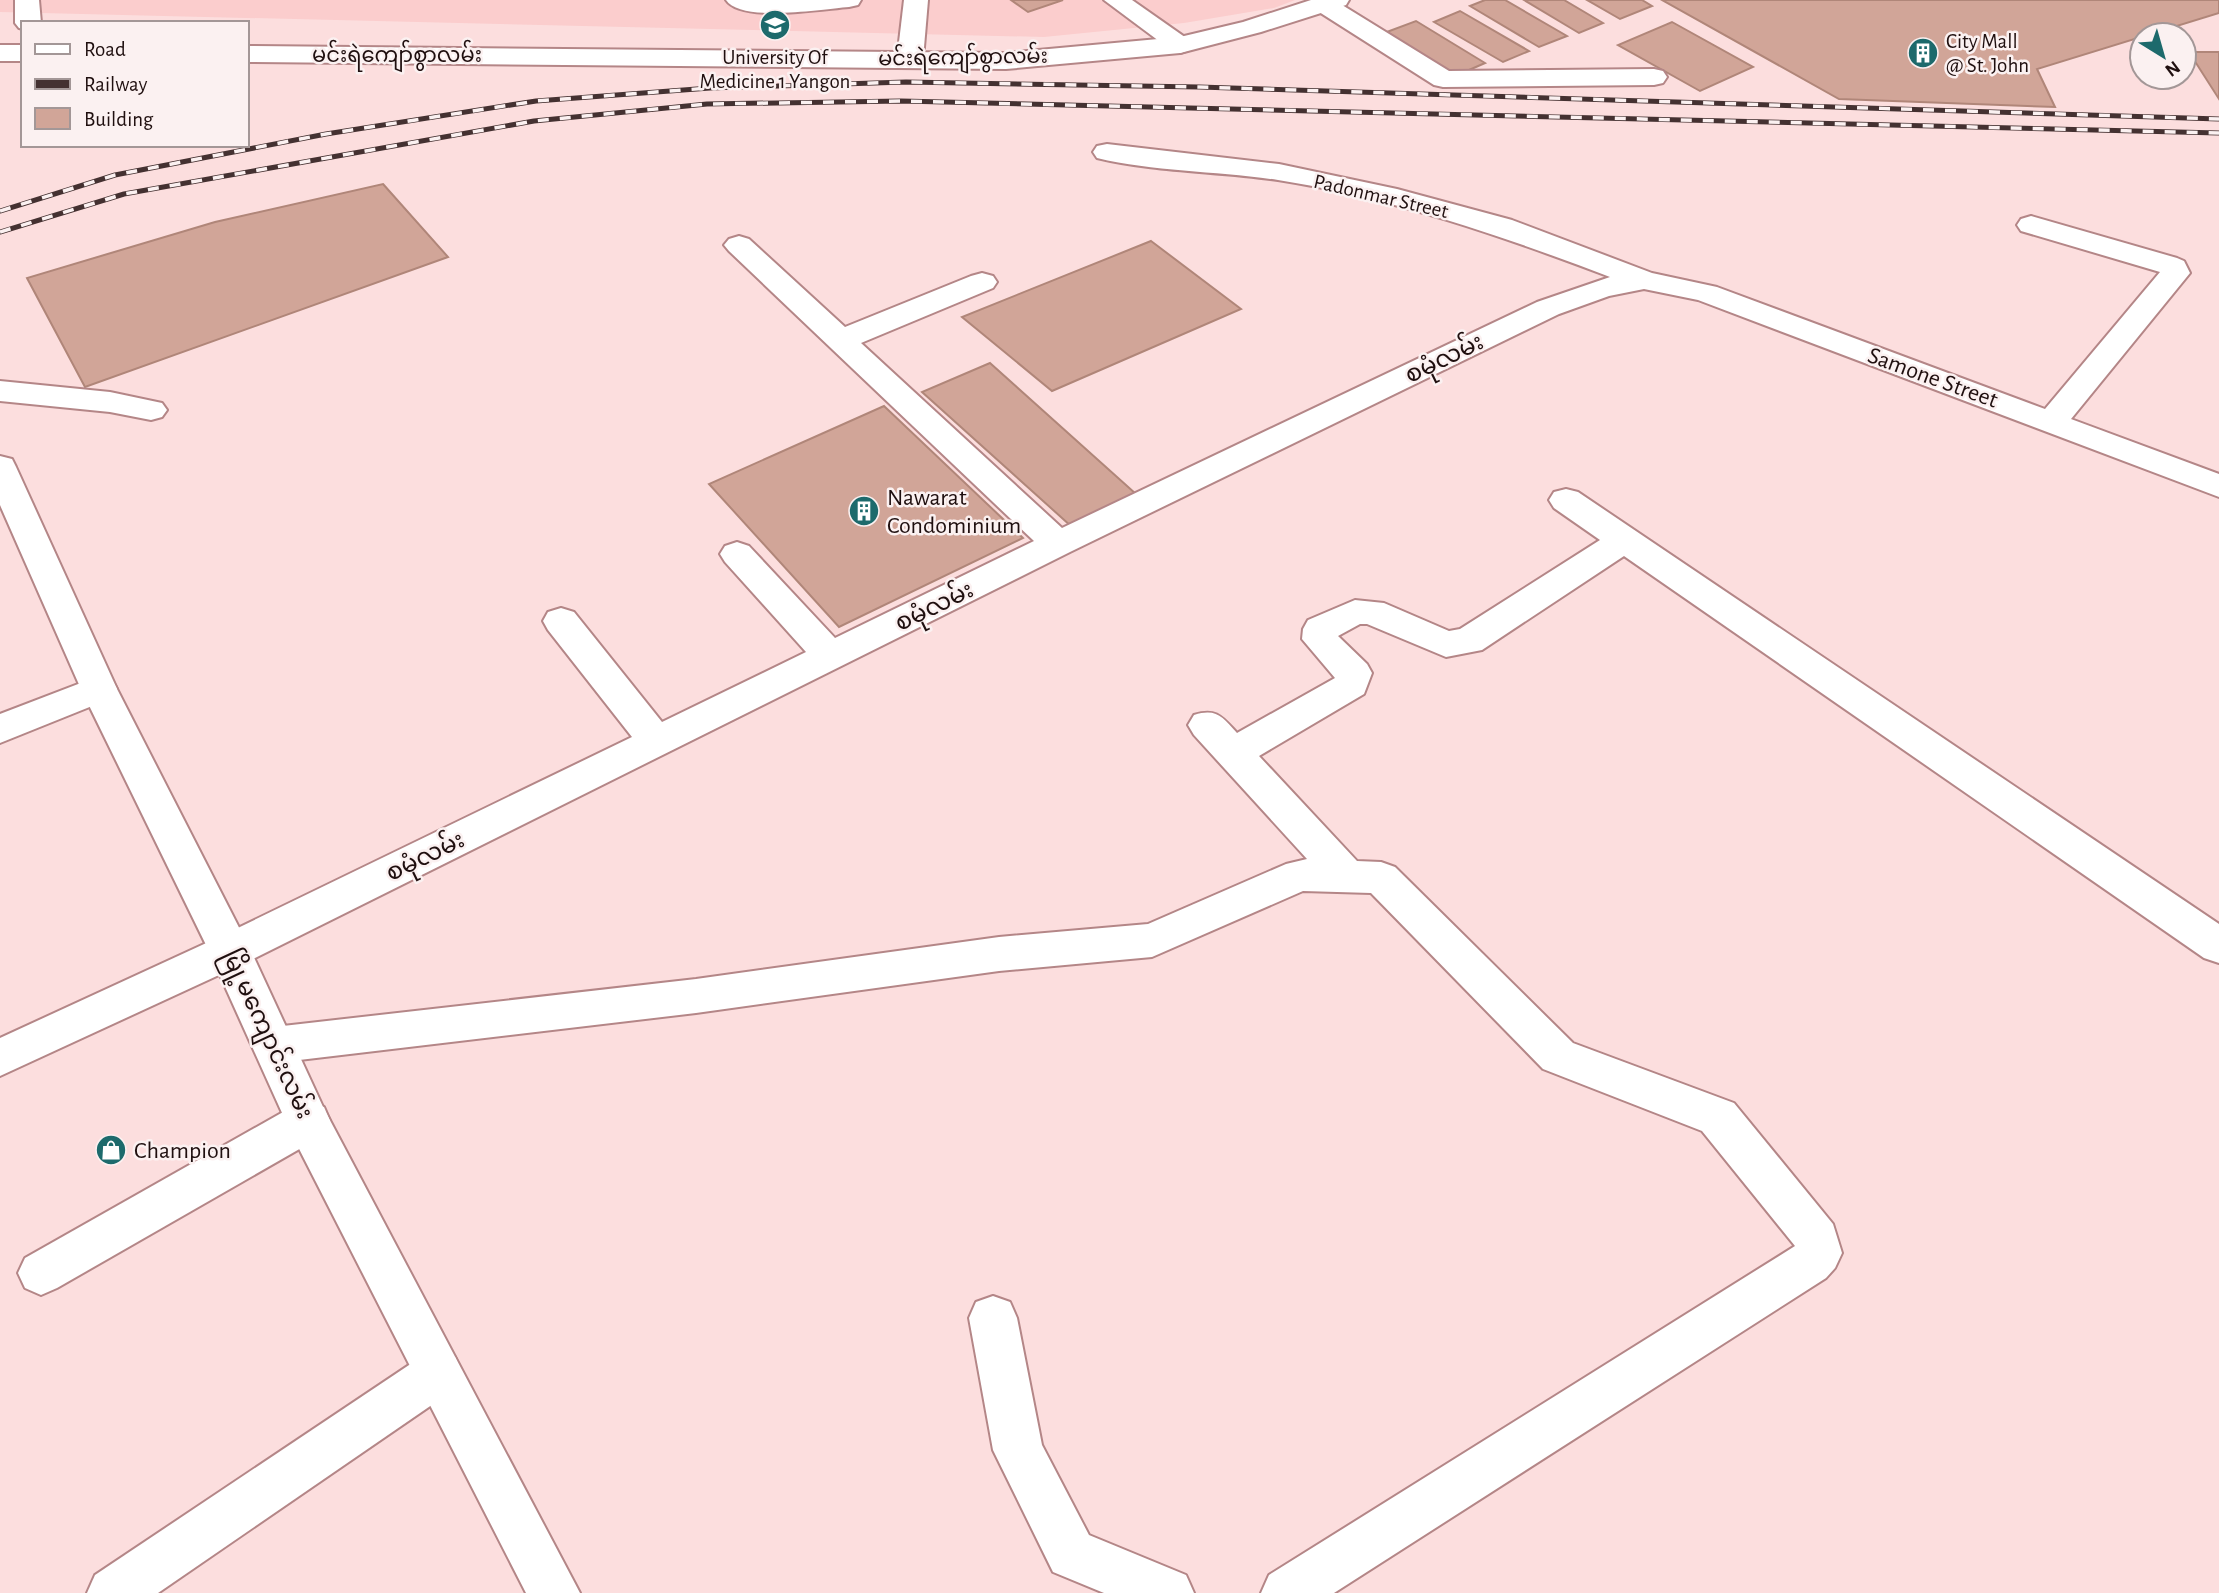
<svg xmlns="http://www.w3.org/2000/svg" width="2219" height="1593" font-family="'Alegreya Sans','Noto Sans Myanmar',sans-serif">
  <rect width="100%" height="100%" fill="#fcdede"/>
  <path fill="#fbcdcd" d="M0,0H1295L1274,8L1184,23L1044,37L0,12Z"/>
  <g fill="#d1a598" stroke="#b08679" stroke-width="2">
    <path d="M1011,0H1063L1028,12Z"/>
    <path d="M1485,0H1505L1567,36L1539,47L1470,6Z"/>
    <path d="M1524,0H1564L1603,23L1579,33Z"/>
    <path d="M1587,0H1642L1652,6L1620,19Z"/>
    <path d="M1662,0H2219V13L2037,69L2055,107L1839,99Z"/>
    <path d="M1460,11L1529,51L1503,62L1434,22Z"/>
    <path d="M1416,21L1485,63L1453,77L1384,33Z"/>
    <path d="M1672,22L1753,67L1700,91L1618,45Z"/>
    <path d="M2189,52H2219V99Z"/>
    <path d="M383,184L448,257L85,387L27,278L215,222Z"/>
    <path d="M1151,241L1241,309L1052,391L962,317Z"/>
    <path d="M990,363L1136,494L1072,527L922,392Z"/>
    <path d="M884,406L1023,538L839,627L709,484Z"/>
  </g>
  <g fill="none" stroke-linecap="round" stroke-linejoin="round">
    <g stroke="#b48687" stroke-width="4">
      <g id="minor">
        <path d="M15,0H39L41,23H23V29L19,28L15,23Z"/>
        <path d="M726,0H861L858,5L849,7C822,9 741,23 726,0Z"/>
        <path d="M904,0H928L923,59L919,65L910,67L901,65L897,59Z"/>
        <path d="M1104,0H1132L1189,40L1193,45L1189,50L1180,53L1171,50Z"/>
        <path d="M1316,0H1334L1449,71L1654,69L1663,71L1667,77L1663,83L1654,85L1443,87L1434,85L1316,10L1312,5Z"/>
        <path d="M1107,144L1279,164L1397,189L1512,220L1652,273L1717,287L2045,409L2160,272L2021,231L2017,225L2021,219L2031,216L2177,258L2184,261L2190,273L2071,419L2219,474V497L1698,300L1644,289L1609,296L1559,314L1070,552L245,963L0,1076V1038L215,939L632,737L548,630L543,621L548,612L561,608L574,612L662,722L806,652L725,562L720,554L725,546L737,542L749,546L835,638L1034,541L729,251L724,245L729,239L739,236L749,239L845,327L971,276L982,273L993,276L997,282L993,288L861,343L1062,528L1537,302L1610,277C1502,236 1393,198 1278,180C1218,171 1155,172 1097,158L1093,152L1097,146Z"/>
        <path d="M0,381L110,392L162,403L167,410L162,417L151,420L110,412L0,401Z"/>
        <path d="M1566,489L1578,492L2219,924V963L2204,958L1624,556L1482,650L1446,657L1367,624H1360L1338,636L1367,664L1372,673L1364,694L1259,756L1357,861L1381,862L1395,867L1573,1043L1734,1103L1833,1224L1842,1253L1835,1268L1826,1278L1334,1593H1261L1269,1575L1795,1246L1702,1131L1543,1069L1371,893L1303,891L1152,957L999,971L696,1013L274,1063L259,1058L253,1045L259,1032L274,1027L696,979L999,937L1148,924L1286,864L1307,859L1194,735L1188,725L1194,715C1217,708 1222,717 1237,733L1335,678L1302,639L1303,629L1308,620L1355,600L1384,603L1449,631L1460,629L1600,540L1554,508L1549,500L1554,492Z"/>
        <path d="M99,676L112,680L117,689L112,698L0,743V714Z"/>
        <path d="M308,1102L324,1107L330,1121L324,1135L57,1288L41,1295L25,1288L18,1273L25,1258L292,1107Z"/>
        <path d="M993,1296L1010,1302L1017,1318L1042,1445L1089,1535L1186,1575L1194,1593H1104L1053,1572L993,1450L969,1318L976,1302Z"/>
        <path d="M438,1350L455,1357L462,1373L455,1389L158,1593H87L95,1575L421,1357Z"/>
      </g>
    </g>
    <g stroke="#b48687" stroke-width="4">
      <g id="major">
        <path d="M1311,0H1349L1346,5L1261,32L1180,53L1006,69L247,62V46L1006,53L1180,37L1243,22Z"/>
        <rect x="0" y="45" width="23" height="16"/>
        <path d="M0,456L12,459L16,467L117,689L251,951L324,1109L580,1593H526L292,1135L209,951L81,689L0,505Z"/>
      </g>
    </g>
    <use href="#minor" fill="#fff" fill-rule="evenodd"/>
    <use href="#major" fill="#fff" fill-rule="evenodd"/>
    <g stroke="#443131" stroke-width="5">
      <g id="rail">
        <path d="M0,211L115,175L326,134L536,101L710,88L906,82L1199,87L2219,119"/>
        <path d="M0,232L124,194L534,121L707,104L901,101L2219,133"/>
      </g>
    </g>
    <use href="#rail" stroke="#fbf1f1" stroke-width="3.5" stroke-dasharray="11" stroke-linecap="butt"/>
  </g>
  <defs>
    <g id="university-disc" transform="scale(1.575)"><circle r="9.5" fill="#1d6a6c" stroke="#fbf1f1"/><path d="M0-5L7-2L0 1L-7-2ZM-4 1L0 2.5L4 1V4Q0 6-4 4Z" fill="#fff"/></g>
    <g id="building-disc" transform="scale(1.575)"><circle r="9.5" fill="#1d6a6c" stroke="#fbf1f1"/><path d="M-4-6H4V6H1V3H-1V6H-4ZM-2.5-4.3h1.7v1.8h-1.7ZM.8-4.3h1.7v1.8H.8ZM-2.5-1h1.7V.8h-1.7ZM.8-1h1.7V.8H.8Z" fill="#fff"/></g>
    <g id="shop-disc" transform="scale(1.575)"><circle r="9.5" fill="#1d6a6c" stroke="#fbf1f1"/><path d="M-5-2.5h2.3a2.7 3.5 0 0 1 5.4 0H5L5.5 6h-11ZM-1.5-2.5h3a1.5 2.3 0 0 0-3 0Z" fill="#fff"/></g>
  </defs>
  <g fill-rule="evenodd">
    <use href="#university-disc" x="775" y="25"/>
    <use href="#building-disc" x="1923" y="53"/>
    <use href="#building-disc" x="864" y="511"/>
    <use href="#shop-disc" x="111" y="1150"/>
  </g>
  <g text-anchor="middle" stroke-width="5" stroke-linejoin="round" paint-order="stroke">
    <g font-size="21" fill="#1f0f0f" stroke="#fbf1f1" text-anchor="start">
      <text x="1946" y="48">City Mall<tspan x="1946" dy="24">@ St. John</tspan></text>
      <text x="775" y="64" text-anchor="middle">University Of<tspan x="775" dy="24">Medicine 1 Yangon</tspan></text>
    </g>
    <g font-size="21" fill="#1f0f0f" stroke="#fbf1f1">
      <text x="397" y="62">မင်းရဲကျော်စွာလမ်း</text>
      <text transform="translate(963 57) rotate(-1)" y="7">မင်းရဲကျော်စွာလမ်း</text>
      <text transform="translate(1381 196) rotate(13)" y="7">Padonmar Street</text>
    </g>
    <g font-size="24" fill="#1f0f0f" stroke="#fbf1f1">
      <text transform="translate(1444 358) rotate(-26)" y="8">စမုံလမ်း</text>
      <text transform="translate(1933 377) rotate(20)" y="8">Samone Street</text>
      <text transform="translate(934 606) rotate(-26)" y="8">စမုံလမ်း</text>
      <text transform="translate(425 856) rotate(-26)" y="8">စမုံလမ်း</text>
      <text transform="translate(268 1034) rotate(65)" y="8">မြို့မကျောင်းလမ်း</text>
    </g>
    <g font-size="24" fill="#1f0f0f" stroke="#fbf1f1" text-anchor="start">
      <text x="887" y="505">Nawarat<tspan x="887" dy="28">Condominium</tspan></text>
      <text x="134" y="1158">Champion</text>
    </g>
  </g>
  <rect x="21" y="21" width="228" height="126" fill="#fbf1f1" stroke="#a39797" stroke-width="2"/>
  <rect x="35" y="44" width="35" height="10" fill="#ffffff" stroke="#a39797" stroke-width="2"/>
  <text x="84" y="56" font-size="21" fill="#1f0f0f">Road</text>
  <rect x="35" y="79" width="35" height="10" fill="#443131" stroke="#a39797" stroke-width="2"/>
  <text x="84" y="91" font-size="21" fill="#1f0f0f">Railway</text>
  <rect x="35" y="108" width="35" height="21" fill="#d1a598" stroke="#a39797" stroke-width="2"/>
  <text x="84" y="126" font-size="21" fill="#1f0f0f">Building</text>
  <g transform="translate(2163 56) rotate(143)"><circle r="33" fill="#fbf1f1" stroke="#a39797" stroke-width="2"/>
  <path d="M0-5L12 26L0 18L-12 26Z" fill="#1d6a6c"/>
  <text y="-10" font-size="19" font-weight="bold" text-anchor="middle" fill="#1f0f0f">N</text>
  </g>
</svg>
